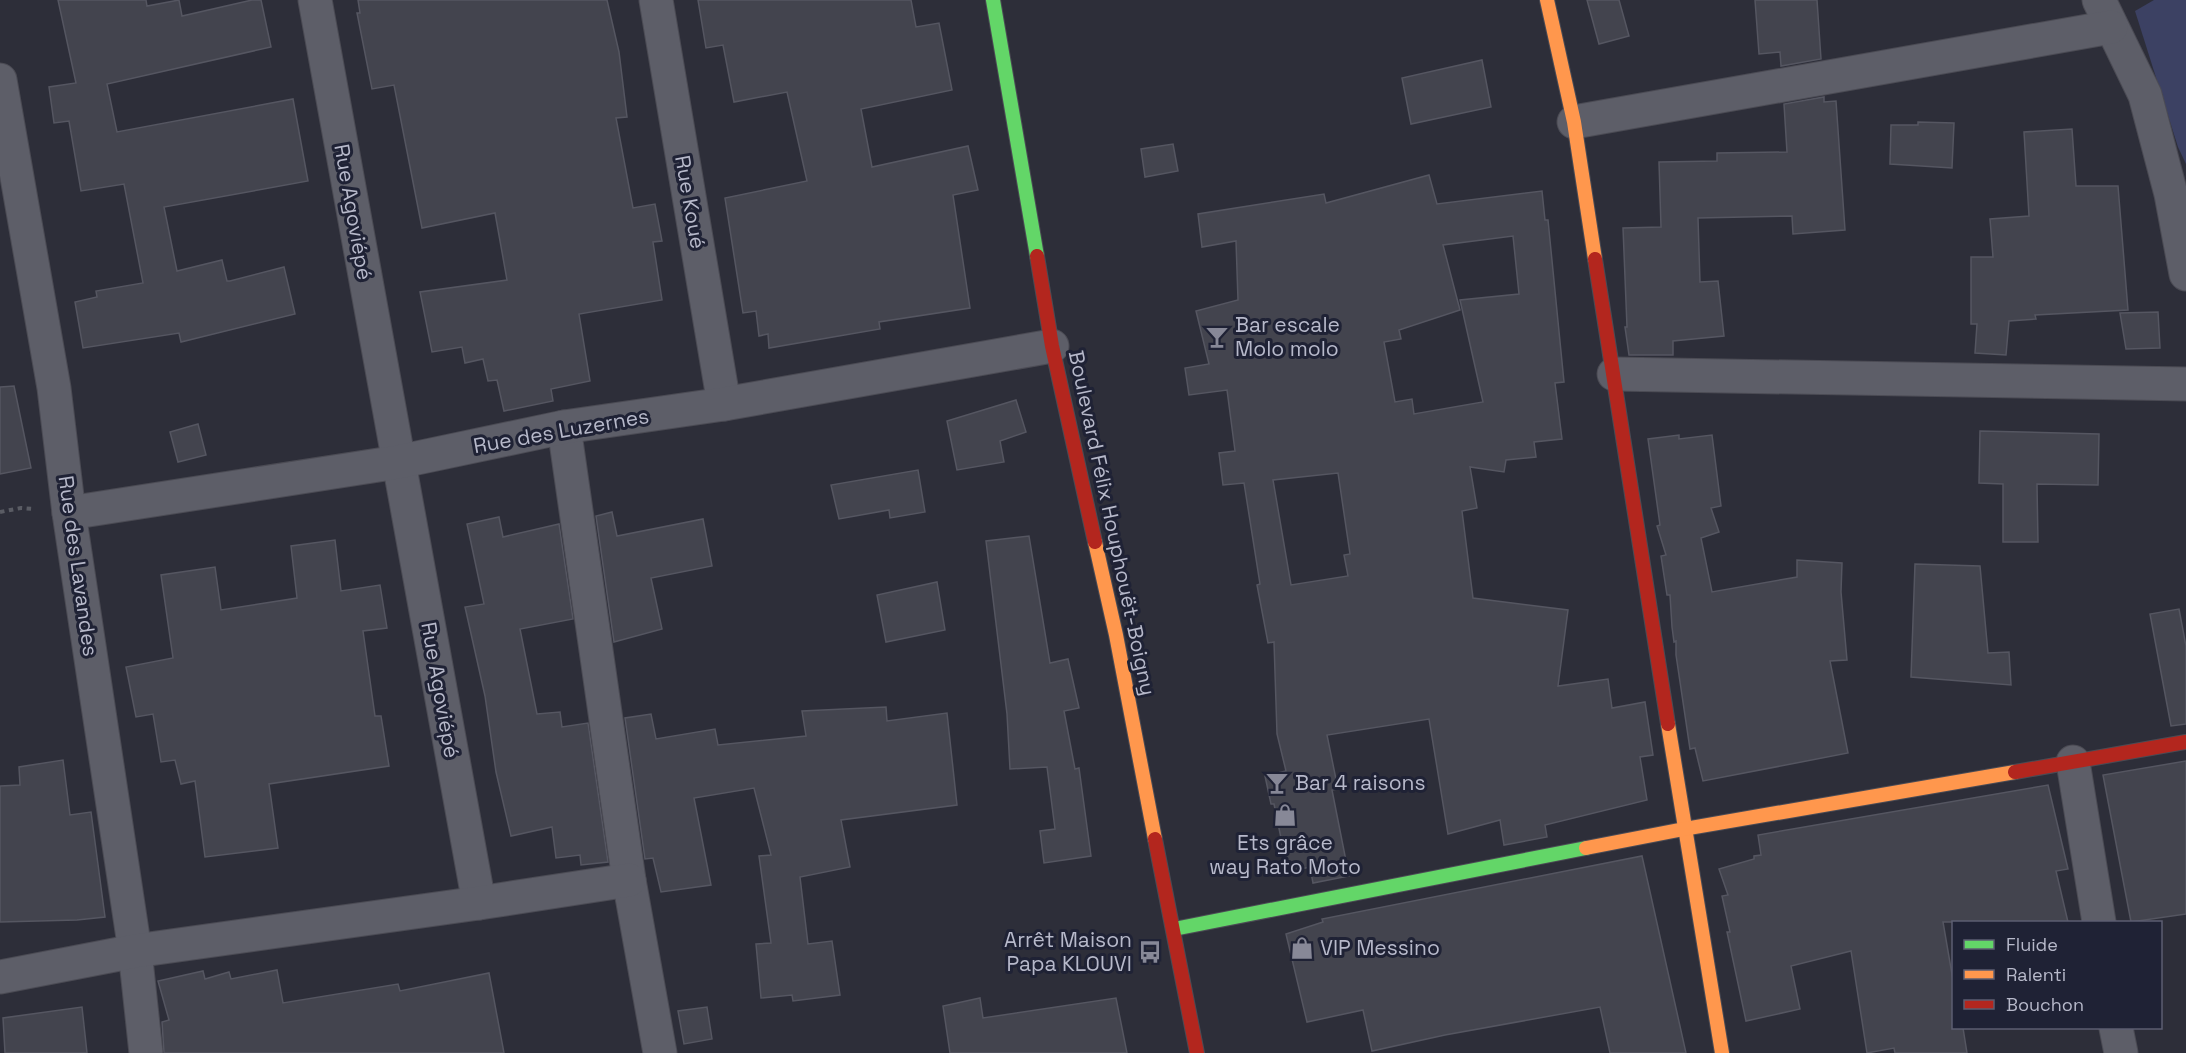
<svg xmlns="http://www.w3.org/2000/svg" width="2186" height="1053" font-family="'Space Grotesk',sans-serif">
  <rect width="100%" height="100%" fill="#2d2e39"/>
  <path fill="#3c4163" d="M2154,0H2186V164L2178,147L2135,11Z"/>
  <g fill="#43444e" stroke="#555661" stroke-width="1.5" fill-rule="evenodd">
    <path d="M58,0H146L147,6L179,0L182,16L252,0H261L271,47L107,84L117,132L293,99L308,181L164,207L177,271L222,260L227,281H230L284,267L295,314L181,342L179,333L83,348L75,302L97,297L96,291L143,283L124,184L81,191L69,121L54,123L49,87L76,83Z"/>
    <path d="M358,0H607L619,52L627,117L616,118L633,208L655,204L662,241L653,242L662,300L579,314L590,381L551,389L553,401L504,411L497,380L488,381L483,359L465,363L462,347L432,352L420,292L507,280L495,213L422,228L394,85L372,89L357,13H360Z"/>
    <path d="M698,0H911L916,27L939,23L952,90L861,109L872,167L968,146L978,190L953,195L970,308L879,322L880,329L769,348L768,334L759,336L756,311L743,313L725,198L807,181L787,92L734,102L723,45L706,48Z"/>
    <path d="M1587,0H1619L1629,36L1599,44Z"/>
    <path d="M1755,0H1817L1821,59L1781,66L1780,52L1759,54Z"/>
    <path d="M1482,60L1491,107L1411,124L1402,78Z"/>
    <path d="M1824,97V102L1836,101L1845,230L1793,234L1792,216L1698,218L1700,282L1718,281L1724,336L1673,341V355H1629L1625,327H1627L1623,228L1661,227L1659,162L1717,161V153L1787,152L1784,104Z"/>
    <path d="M1918,122L1954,123L1952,168L1890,164L1891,125H1918Z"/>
    <path d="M2072,129L2076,186H2118L2128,310L2035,315L2036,319L2009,321L2006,355L1975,353L1977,324H1971V257H1993L1990,219L2029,216L2024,132Z"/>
    <path d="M1173,144L1178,171L1145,177L1141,149Z"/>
    <path d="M1429,175L1437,204L1542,191L1545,220H1548L1564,382L1555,383L1562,439L1534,442L1536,457L1506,460L1504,472L1470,467L1477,508L1462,511L1473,598L1568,610L1558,686L1608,679L1612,708L1645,702L1653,755L1640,757L1647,800L1545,825L1547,837L1504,845L1500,820L1448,834L1429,719L1327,735L1338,789L1332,790L1349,876L1313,883L1310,867L1288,872L1274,804H1271L1265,776L1286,771L1277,734L1274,642L1268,643L1257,585L1260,584L1244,483L1223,485L1219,453L1235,451L1227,390L1189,395L1185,368L1209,364L1196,311L1238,300L1236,241L1202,247L1198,214L1324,194L1326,203ZM1513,236L1519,294L1460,300L1483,402L1414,414L1412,399L1395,402L1384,342L1401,339L1399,330L1460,310L1443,245ZM1338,473L1350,554L1344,555L1348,576L1291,585L1273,480Z"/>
    <path d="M2158,312L2160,348L2126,349L2120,313Z"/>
    <path d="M14,386L31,468L0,474V387Z"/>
    <path d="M1016,400L1026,432L1000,441L1004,462L957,470L947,421Z"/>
    <path d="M198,424L206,455L178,462L170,432Z"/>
    <path d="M1980,431L2099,434L2098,485L2037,484L2038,542H2003V484L1979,483Z"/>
    <path d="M1679,435V439L1712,435L1721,506L1711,508L1719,532L1701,538L1712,592L1797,577V560L1842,563L1841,592L1847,660L1830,661L1848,753L1703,781L1695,748L1690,749L1676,655V641L1674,642L1672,627L1670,595H1667L1661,556L1666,555L1657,526L1660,525L1648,439Z"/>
    <path d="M918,470L925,512L890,518L889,510L839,519L831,485Z"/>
    <path d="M612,512L617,536L703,519L712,566L651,578L662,629L614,642L596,516Z"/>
    <path d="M499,517L503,537L559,524L573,619L520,629L537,714L560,712L562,727L588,723L608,862L581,865L580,855L556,858L552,827L511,836L496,772L485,696L465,607L484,604L467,524Z"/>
    <path d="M1029,536L1050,663L1068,659L1079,708L1064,711L1075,769L1079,768L1091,856L1044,863L1040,831L1055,829L1047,767L1010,769L1007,714L986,541Z"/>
    <path d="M335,540L341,591L380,585L387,628L363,631L375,716H381L389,766L269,784L278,848L205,857L195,781L181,784L175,760L161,762L153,714L136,717L126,667L173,658L161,575L215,567L221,610L297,598L291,546Z"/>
    <path d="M1915,564L1980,566L1988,653L2009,652L2011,685L1911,677Z"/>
    <path d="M937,582L945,630L886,642L877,595Z"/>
    <path d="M2179,609L2186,646V724L2171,726L2150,614Z"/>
    <path d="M886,707L887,721L947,713L957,805L841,820L850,867L800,877L808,944L832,941L840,995L793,1001L792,995L761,998L756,944L771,943L759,856L771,855L754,788L694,798L711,885L661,892L653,858L645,859L625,718L651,714L656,739L715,729L718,745L806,736L802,711Z"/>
    <path d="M63,760L70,815L91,812L105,917L77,920L0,922V786L20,785L19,767Z"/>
    <path d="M2186,761V914L2131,922L2103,775Z"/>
    <path d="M2048,785L2068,869L2056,871L2068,922H1943L1953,980V1028H1963L1967,1053H1895L1894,1048L1867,1053L1851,951L1791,966L1800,1009L1746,1021L1727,932H1730L1722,896L1728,895L1719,869L1754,859V856L1761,855L1758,835Z"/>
    <path d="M1642,856L1686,1053H1610L1600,1007L1445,1035L1372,1051L1363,1010L1307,1022L1286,934L1323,922L1322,919Z"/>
    <path d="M277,970L283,1003L398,984L400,991L489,973L504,1053H164L162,1022L169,1020L158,981L203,971L205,979L229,972L231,979Z"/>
    <path d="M980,998L983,1018L1116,998L1127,1053H950L943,1006Z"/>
    <path d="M82,1007L87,1053H5L3,1018Z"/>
    <path d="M707,1007L712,1039L684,1044L678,1011Z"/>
  </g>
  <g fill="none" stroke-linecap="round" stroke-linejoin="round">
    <g stroke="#4b4b54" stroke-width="35">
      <g id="street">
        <path d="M315,0L479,903"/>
        <path d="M656,0L724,404"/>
        <path d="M2099,0L2145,95L2171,194L2186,274"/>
        <path d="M0,80L54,388L69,513L135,951L146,1053"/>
        <path d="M1574,122L2111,27"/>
        <path d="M1614,374L2186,384"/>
        <path d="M564,427L629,880L660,1053"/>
        <path d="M69,513L398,462L564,427L724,404L1052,346"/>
        <path d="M2073,762L2099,922"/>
        <path d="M0,977L135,951L479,903L629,880"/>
        <path d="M2116,1028L2121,1053"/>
      </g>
    </g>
    <g stroke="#4b4b54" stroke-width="16">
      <g id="fast">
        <path d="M993,0L1037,256"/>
        <path d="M1174,929L1586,848"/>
      </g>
    </g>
    <g stroke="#4b4b54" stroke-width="16">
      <g id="slow">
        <path d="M1547,0L1574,122L1595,259"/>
        <path d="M1095,542L1116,635L1155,839"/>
        <path d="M1668,724L1722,1053"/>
        <path d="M1586,848L1684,829L2015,772"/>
      </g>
    </g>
    <g stroke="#4b4b54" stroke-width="16">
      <g id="jam">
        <path d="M1037,256L1052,346L1095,542"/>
        <path d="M1595,259L1668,724"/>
        <path d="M2015,772L2186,742"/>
        <path d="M1155,839L1197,1053"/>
      </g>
    </g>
    <path stroke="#5a5c64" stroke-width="4" stroke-dasharray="4.5 4.5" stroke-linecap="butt" d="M0,512L21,508L33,509"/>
    <use href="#street" stroke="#5d5e68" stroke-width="33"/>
    <use href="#fast" stroke="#63d668" stroke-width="14"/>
    <use href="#slow" stroke="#ff974d" stroke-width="14"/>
    <use href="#jam" stroke="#b3261e" stroke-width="14"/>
  </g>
  <defs>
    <g id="bar-bare" transform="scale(1.8)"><path d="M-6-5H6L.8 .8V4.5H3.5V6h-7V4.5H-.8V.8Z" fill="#878897" stroke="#1f2235" stroke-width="2.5" paint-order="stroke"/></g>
    <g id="shop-bare" transform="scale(1.8)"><path d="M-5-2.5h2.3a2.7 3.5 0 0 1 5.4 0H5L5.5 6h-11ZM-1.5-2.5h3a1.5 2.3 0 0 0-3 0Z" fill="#878897" stroke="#1f2235" stroke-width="2.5" paint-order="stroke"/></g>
    <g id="bus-bare" transform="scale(1.8)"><path d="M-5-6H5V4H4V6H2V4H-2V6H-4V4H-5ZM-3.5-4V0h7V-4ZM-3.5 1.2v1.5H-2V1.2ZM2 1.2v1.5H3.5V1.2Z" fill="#878897" stroke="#1f2235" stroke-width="2.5" paint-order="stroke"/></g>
  </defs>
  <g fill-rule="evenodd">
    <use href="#bar-bare" x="1217" y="337"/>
    <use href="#bar-bare" x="1277" y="783"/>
    <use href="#shop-bare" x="1285" y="815"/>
    <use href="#shop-bare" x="1302" y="948"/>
    <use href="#bus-bare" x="1150" y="952"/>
  </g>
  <g text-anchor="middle" stroke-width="6" stroke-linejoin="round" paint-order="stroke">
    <g font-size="21" fill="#b7b9ca" stroke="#1f2235">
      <text transform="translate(690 202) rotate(80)" y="7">Rue Koué</text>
      <text transform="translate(353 212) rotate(80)" y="7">Rue Agoviépé</text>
      <text transform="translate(561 431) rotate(-10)" y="7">Rue des Luzernes</text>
      <text transform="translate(1112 523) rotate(78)" y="7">Boulevard Félix Houphouët-Boigny</text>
      <text transform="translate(78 566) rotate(82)" y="7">Rue des Lavandes</text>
      <text transform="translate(440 690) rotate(80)" y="7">Rue Agoviépé</text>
    </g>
    <g font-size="21" fill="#b7b9ca" stroke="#1f2235" text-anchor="start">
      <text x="1235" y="332">Bar escale<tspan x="1235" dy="24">Molo molo</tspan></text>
      <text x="1295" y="790">Bar 4 raisons</text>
      <text x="1285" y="850" text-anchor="middle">Ets grâce<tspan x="1285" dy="24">way Rato Moto</tspan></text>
      <text x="1132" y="947" text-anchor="end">Arrêt Maison<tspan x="1132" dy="24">Papa KLOUVI</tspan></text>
      <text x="1320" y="955">VIP Messino</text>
    </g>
  </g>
  <rect x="1952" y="921" width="210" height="108" fill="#1f2235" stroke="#5c5e71" stroke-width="1.5"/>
  <rect x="1964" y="940" width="30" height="9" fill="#63d668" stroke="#5c5e71" stroke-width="1.5"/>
  <text x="2006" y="951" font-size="18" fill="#b7b9ca">Fluide</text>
  <rect x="1964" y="970" width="30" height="9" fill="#ff974d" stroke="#5c5e71" stroke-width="1.5"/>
  <text x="2006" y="981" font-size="18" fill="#b7b9ca">Ralenti</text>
  <rect x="1964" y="1000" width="30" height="9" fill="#b3261e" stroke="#5c5e71" stroke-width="1.5"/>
  <text x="2006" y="1011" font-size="18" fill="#b7b9ca">Bouchon</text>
</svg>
